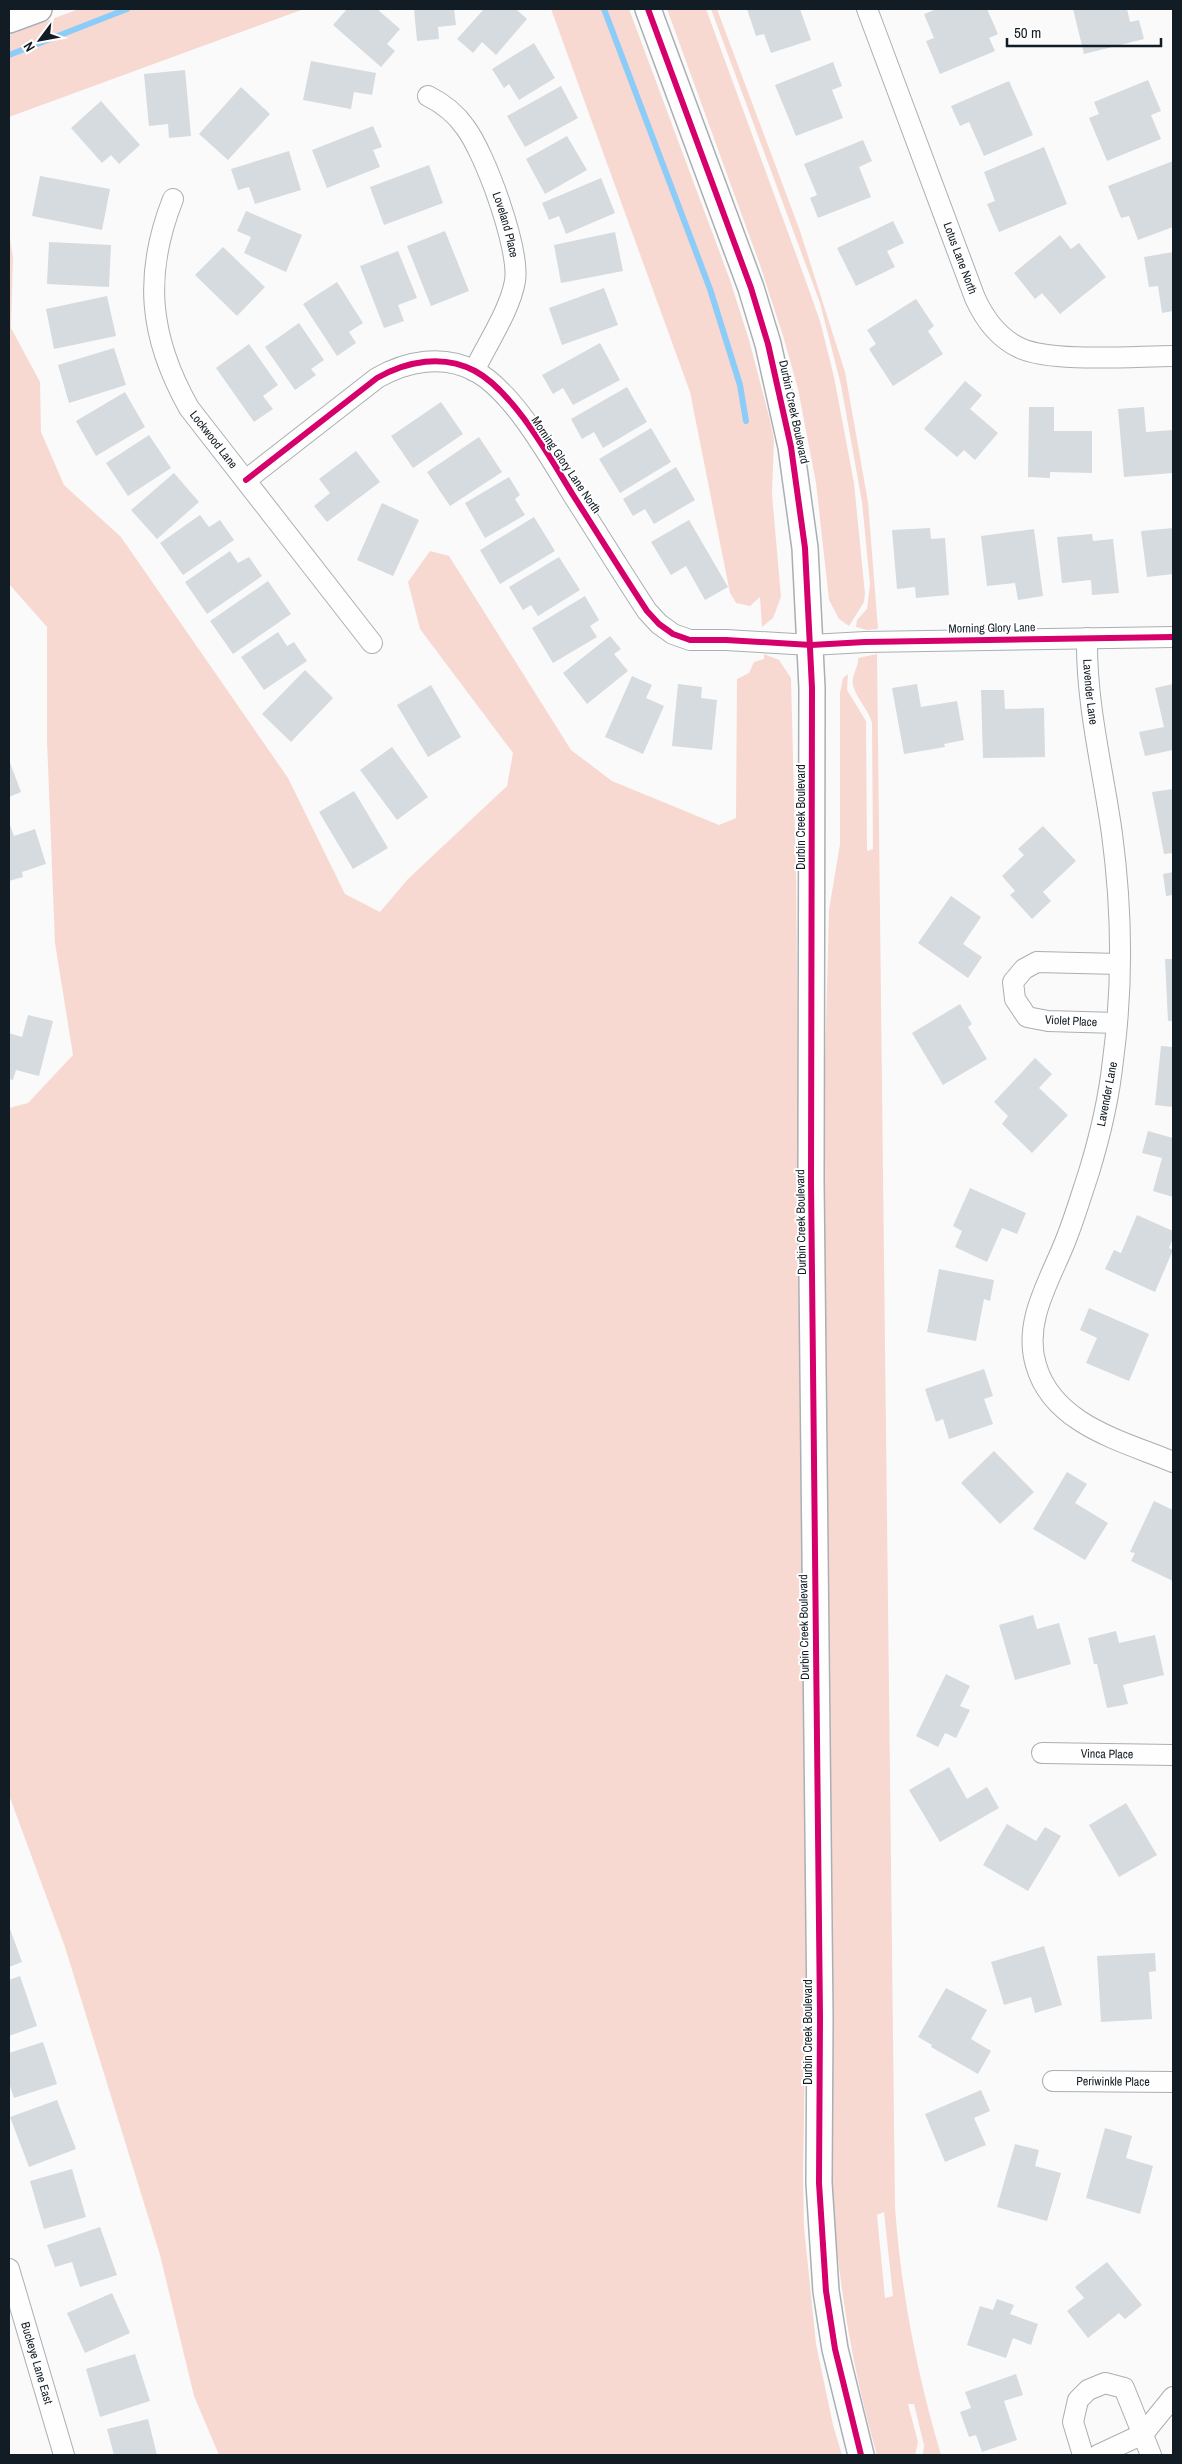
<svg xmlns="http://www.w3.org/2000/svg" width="1182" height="2464" font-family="'Archivo Narrow',sans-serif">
  <rect width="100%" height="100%" fill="#fafafa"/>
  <g fill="#f8d9d1" fill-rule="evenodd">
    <path d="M79,9H304L9,117V35Z"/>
    <path d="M551,9H629L730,280L749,340L770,420L774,440L772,494L781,597L773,618L762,627L760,597L750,606L736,603L730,593L690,392Z"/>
    <path d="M667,9H706L804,276L820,321L834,377L854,483L865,594L864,602L849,626L839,619L829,600L816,483L798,389L784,339L760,265Z"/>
    <path d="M711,9H717L800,231L845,372L868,502L878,629L867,630L856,627L857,620L867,609L870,584L862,502L841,385L820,303Z"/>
    <path d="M9,233L13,257L11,328L40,382L41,432L64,485L121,537L288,778L345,894L380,912L408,879L507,786L513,753L420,629L408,582L430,551L449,556L571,750L612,781L719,825L736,818L737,679L749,673L754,662L764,659V654L779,660L791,678L796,874L804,1726L806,1991L803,2176L804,2227L816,2344L833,2425L842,2455H219L194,2396L160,2255L65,1947L9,1795V1108L28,1103L73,1055L55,943L47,740V627L9,584Z"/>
    <path d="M877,654L895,2207C901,2292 917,2374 941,2455H923L924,2445L914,2404H908L918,2442L915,2455H877C853,2372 840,2293 833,2206L822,1177L829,910L840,844V693L843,678L848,674L847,690L866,721L867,851L873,849L872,723C869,710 858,701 854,688C849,677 859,669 858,658ZM884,2212L893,2296L885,2298L877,2215Z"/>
  </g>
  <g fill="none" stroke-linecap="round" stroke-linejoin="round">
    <g stroke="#8cccf8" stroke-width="6">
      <path d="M604,9L710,289L740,385L746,421"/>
      <path d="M9,55L127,9"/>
    </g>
  </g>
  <g fill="#d6dbe0">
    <path d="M347,9H377L400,29L387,44L395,51L381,67L333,25Z"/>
    <path d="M414,9H454L456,25L438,27L439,39L417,41Z"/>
    <path d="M484,9H516L527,19L496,55L482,42L473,53L457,39Z"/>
    <path d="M747,9H800L811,40L771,53L764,34L756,36Z"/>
    <path d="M937,9H987L998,34L989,38L995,51L940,74L926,41L934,38L924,14Z"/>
    <path d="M1073,9H1127L1130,22L1139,20L1144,39L1084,54Z"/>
    <path d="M534,43L555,78L519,100L509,84L504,88L492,69Z"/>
    <path d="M311,61L376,73L372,95L354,92L351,109L303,100Z"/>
    <path d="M833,62L842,86L832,90L843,118L796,136L775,85Z"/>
    <path d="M185,70L191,136L169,138L168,124L149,126L144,74Z"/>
    <path d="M1148,80L1161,111L1151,115L1161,139L1107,161L1089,118L1099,114L1094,102Z"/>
    <path d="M1009,81L1033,135L984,156L969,122L960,126L951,106Z"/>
    <path d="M561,86L578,118L525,147L507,116Z"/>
    <path d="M241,87L270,114L228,160L199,134Z"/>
    <path d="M101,101L140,145L119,164L111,155L102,163L71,128Z"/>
    <path d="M373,126L382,147L373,150L380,167L327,188L312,150Z"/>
    <path d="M567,136L587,170L545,194L526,159Z"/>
    <path d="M863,140L872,161L859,167L871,197L818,218L810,198L817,195L804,164Z"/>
    <path d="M1044,147L1067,204L999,232L987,204L995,201L984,172Z"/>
    <path d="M289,151L301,190L255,204L249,187L238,190L231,169Z"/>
    <path d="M1173,161V227L1138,240L1129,216L1121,218L1108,186Z"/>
    <path d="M429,165L443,203L384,225L370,187Z"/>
    <path d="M40,176L110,189L102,230L32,216Z"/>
    <path d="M601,178L615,213L566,234L559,216L549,220L542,203Z"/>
    <path d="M246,211L302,235L286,272L244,253L251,237L237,231Z"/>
    <path d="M893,221L904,243L887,251L895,267L856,286L837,248Z"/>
    <path d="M445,231L469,291L431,306L407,246Z"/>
    <path d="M615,232L623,271L561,283L554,245Z"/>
    <path d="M1060,235L1071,249L1079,243L1106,277L1060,314L1042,293L1035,299L1014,273Z"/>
    <path d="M49,242L111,245L109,287L47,284Z"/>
    <path d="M223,247L265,287L237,316L195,275Z"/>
    <path d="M398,251L417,298L398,305L404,321L384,328L360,266Z"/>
    <path d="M1173,252V311L1162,313L1158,286L1149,287L1144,257Z"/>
    <path d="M337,282L363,323L349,332L356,343L337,356L303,304Z"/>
    <path d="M604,288L618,325L562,345L549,308Z"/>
    <path d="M107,296L116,336L54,349L46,309Z"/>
    <path d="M916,299L934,326L928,331L943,354L893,386L869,349L876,344L867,330Z"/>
    <path d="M299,323L324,360L311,369L316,375L295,390L265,347Z"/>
    <path d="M600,343L620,380L573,405L563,388L553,394L542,375Z"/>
    <path d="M249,344L278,385L263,396L273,409L254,422L216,368Z"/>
    <path d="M114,348L126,385L69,403L58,365Z"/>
    <path d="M965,381L982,395L970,409L998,433L975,460L964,450L957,457L924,429Z"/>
    <path d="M627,387L647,422L603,448L594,432L582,439L571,419Z"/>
    <path d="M125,392L145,427L96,456L76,421Z"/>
    <path d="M441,402L463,434L413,468L391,436Z"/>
    <path d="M1029,407H1054V431H1092V473L1050,472V478L1028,477Z"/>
    <path d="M1144,407L1146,432L1173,430V473L1124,477L1118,409Z"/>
    <path d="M651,428L671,462L620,493L599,459Z"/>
    <path d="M149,435L171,468L128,496L106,463Z"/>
    <path d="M479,437L502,472L450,506L427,472Z"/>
    <path d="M356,451L380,482L327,522L314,506L330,493L319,479Z"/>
    <path d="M676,467L695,500L654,524L645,509L633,516L623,499Z"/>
    <path d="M174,473L199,502L157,539L131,510Z"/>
    <path d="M509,477L520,495L515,499L525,515L485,538L465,503Z"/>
    <path d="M382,503L419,520L393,576L357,560Z"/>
    <path d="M200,515L209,527L220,520L234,540L183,575L160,543Z"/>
    <path d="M534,517L555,551L500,584L480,550Z"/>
    <path d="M689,520L728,587L705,600L686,566L671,575L651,542Z"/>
    <path d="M930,528L931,539L945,538L949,595L916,598L915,587L897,589L892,530Z"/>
    <path d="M1173,528V574L1147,577L1141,531Z"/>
    <path d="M1034,529L1043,596L1018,600L1015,583L987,586L981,536Z"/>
    <path d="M1092,534L1093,541L1113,539L1119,593L1092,595L1091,580L1062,583L1057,537Z"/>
    <path d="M230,551L238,563L249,557L262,576L207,614L185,582Z"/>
    <path d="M559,557L580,590L538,616L531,605L523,610L509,587Z"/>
    <path d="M268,581L291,614L233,654L210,621Z"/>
    <path d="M585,596L599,620L590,626L597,637L553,663L532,628Z"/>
    <path d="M278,632L287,646L294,642L307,661L264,690L241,657Z"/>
    <path d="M610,636L621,649L614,654L628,671L587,704L563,673Z"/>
    <path d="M305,670L333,698L291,742L262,714Z"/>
    <path d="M632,676L652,685L646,698L664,706L643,754L605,737Z"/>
    <path d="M678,684L702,687L701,698L717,700L712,750L672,746Z"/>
    <path d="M917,684L921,707L957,701L964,740L944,744L945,747L904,754L892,688Z"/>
    <path d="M1173,684V750L1145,756L1139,732L1164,727L1155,688Z"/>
    <path d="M431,685L461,737L428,757L397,705Z"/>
    <path d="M981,690H1004L1005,709L1044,708L1045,757L983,758Z"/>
    <path d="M392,747L428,797L397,820L360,770Z"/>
    <path d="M9,760L21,792L9,797Z"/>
    <path d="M1173,789V853L1164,854L1152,792Z"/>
    <path d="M354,791L388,848L353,869L319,812Z"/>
    <path d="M9,822L14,836L35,829L46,864L22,872L23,877L9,881Z"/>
    <path d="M1043,826L1076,861L1043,892L1051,901L1032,919L1010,895L1015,891L1002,876L1024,855L1018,849Z"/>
    <path d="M1173,872V895L1166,896L1163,874Z"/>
    <path d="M951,896L981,917L963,944L982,957L968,978L918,943Z"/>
    <path d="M1165,959H1173V1021H1168Z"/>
    <path d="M960,1004L972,1024L968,1027L987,1059L943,1085L912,1033Z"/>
    <path d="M28,1015L53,1021L39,1076L16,1070L13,1080L9,1079V1033L22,1037Z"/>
    <path d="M1161,1046L1173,1047V1107L1155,1105Z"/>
    <path d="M1035,1058L1052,1074L1039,1088L1068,1115L1032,1153L1002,1124L1008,1116L994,1102Z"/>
    <path d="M1148,1131L1173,1138V1197L1153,1191L1162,1158L1142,1153Z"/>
    <path d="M970,1188L1026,1213L1017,1234L1002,1228L987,1262L955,1247L962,1231L953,1226Z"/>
    <path d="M1137,1215L1173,1231V1238L1169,1248L1173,1250L1155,1292L1105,1269L1114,1250L1121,1253Z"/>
    <path d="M939,1269L994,1280L990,1301L984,1299L976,1341L927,1332Z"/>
    <path d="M1089,1308L1149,1334L1129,1381L1086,1363L1097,1338L1080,1330Z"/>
    <path d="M984,1369L993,1396L984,1399L993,1424L949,1439L943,1419L936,1422L925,1389Z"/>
    <path d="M994,1451L1034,1492L1000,1524L961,1483Z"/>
    <path d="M1067,1472L1087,1484L1075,1503L1108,1523L1085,1560L1033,1529Z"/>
    <path d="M1154,1501L1173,1510V1581L1131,1561L1135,1553L1130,1552Z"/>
    <path d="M1033,1615L1037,1629L1059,1623L1071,1664L1015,1680L999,1625Z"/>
    <path d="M1116,1631L1119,1643L1155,1635L1164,1675L1123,1685L1128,1704L1107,1708L1097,1664H1094L1088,1638Z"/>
    <path d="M946,1674L970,1686L960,1706L970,1710L956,1738L945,1733L938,1747L916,1736Z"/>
    <path d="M949,1767L967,1799L987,1787L999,1808L940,1842L909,1790Z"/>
    <path d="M1126,1803L1157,1855L1119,1877L1089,1825Z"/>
    <path d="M1007,1824L1036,1841L1045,1827L1061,1836L1028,1891L983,1865Z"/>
    <path d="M9,1926L22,1962L9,1967Z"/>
    <path d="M1044,1946L1062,2005L1035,2013L1031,1997L1004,2005L991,1962Z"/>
    <path d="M1155,1953L1156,1971L1149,1972L1152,2019L1101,2022L1097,1956Z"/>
    <path d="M20,1976L37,2026L9,2036V1980Z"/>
    <path d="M946,1988L987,2010L971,2039L991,2051L978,2074L931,2047L932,2045L918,2037Z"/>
    <path d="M43,2042L57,2084L14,2098L9,2083V2053Z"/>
    <path d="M981,2090L990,2111L974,2118L986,2145L945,2162L925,2114Z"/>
    <path d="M57,2100L76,2149L29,2167L10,2117Z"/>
    <path d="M1105,2128L1132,2136L1126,2158L1153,2166L1140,2214L1086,2198Z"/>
    <path d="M1015,2144L1039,2150L1035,2166L1061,2173L1047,2221L997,2207Z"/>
    <path d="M72,2169L86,2217L44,2229L30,2181Z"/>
    <path d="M100,2227L117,2275L80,2287L72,2262L55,2267L47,2245Z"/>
    <path d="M1107,2262L1142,2305L1125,2319L1119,2313L1088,2338L1067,2311L1084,2298L1075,2287Z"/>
    <path d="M112,2293L130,2333L85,2353L67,2313Z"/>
    <path d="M997,2299L1014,2305L1010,2314L1038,2324L1031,2345L1013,2338L1006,2358L967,2345L980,2306L993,2310Z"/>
    <path d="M135,2354L150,2401L100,2417L86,2369Z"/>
    <path d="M1016,2374L1023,2395L1004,2401L1017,2440L982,2452L976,2435L969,2437L960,2412L971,2408L965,2392Z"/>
    <path d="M148,2419L157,2455H114L107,2429Z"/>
  </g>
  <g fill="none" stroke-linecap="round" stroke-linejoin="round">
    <g stroke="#a9afb2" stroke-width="22">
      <g id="minor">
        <path id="s1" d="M867,9L975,298C985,320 998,338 1020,348C1053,363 1135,356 1173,356"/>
        <path id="s2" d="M428,96C442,103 456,114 465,127C485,153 520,249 515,281C510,310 487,344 474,371"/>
        <path id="s3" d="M173,199C143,275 149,337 189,408L372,643"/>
        <path d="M246,480L377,378C407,361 443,354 475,371C514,392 550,458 573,495C598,534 622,573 647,611L659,624L673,634L690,640H726L811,645L865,642L1173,637"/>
        <path id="s4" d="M1087,638C1086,705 1103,769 1112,834C1122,909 1123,986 1113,1060C1109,1098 1100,1136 1089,1172C1081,1196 1074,1220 1065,1242C1049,1282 1023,1322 1036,1365C1053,1425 1123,1441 1173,1462"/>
        <path d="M1117,1023L1048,1021L1027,1017L1015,999L1013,982L1024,969L1037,962L1119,964"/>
        <path id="s5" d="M1042,1753L1173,1755"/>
        <path id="s6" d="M1053,2081L1173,2082"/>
        <path id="s7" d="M9,2269L64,2455"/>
        <path d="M1083,2455L1073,2422L1078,2400L1088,2390L1105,2383L1124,2388L1151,2455"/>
        <path d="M1098,2455L1143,2434L1173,2397"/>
      </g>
    </g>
    <g stroke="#a9afb2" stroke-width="28">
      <g id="tertiary">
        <path d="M648,9L751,288L768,344L791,447L805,548L812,688L811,1181L820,2017L819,2183L826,2291L835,2349L861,2455"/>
        <path d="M9,20L39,9"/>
      </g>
    </g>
    <use href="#minor" stroke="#fefefe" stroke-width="20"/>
    <use href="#tertiary" stroke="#fefefe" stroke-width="25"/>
    <g stroke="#fff" stroke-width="9">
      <g id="cycleway">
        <path d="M648,9L751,288L768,344L791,447L805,548L812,688L811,1181L820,2017L819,2183L826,2291L835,2349L861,2455"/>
        <path d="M246,480L377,378C407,361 443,354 475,371C514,392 550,458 573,495C598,534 622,573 647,611L659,624L673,634L690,640H726L811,645L865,642L1173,637"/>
      </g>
    </g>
    <use href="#cycleway" stroke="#d6006c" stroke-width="6"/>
  </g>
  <g text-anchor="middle" stroke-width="4" stroke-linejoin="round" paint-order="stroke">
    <g font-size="12" fill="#111c24" stroke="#fff">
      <text dy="4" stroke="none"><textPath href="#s2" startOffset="155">Loveland Place</textPath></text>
      <text dy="4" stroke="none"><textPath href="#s1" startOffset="266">Lotus Lane North</textPath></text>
      <text transform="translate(794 412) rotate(78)" y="4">Durbin Creek Boulevard</text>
      <text dy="4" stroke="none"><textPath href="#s3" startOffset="258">Lockwood Lane</textPath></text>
      <text transform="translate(566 465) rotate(56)" y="4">Morning Glory Lane North</text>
      <text transform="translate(992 628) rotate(-1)" y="4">Morning Glory Lane</text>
      <text dy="4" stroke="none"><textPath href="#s4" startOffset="54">Lavender Lane</textPath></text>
      <text transform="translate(801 817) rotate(-90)" y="4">Durbin Creek Boulevard</text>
      <text transform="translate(1071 1021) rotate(3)" y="4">Violet Place</text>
      <text transform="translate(1107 1094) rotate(-79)" y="4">Lavender Lane</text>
      <text transform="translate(801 1222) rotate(-91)" y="4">Durbin Creek Boulevard</text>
      <text transform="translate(804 1627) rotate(-91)" y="4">Durbin Creek Boulevard</text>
      <text dy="4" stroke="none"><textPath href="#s5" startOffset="65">Vinca Place</textPath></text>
      <text transform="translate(808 2032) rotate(-90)" y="4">Durbin Creek Boulevard</text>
      <text dy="4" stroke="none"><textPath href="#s6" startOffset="60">Periwinkle Place</textPath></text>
      <text dy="4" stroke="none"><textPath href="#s7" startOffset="98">Buckeye Lane East</textPath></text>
    </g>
  </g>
  <rect width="1182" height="2464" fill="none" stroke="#111c24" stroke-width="20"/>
  <g transform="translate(40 40) rotate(238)" stroke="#ffffff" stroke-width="4" paint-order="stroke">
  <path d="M0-4L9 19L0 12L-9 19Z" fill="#111c24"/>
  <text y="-8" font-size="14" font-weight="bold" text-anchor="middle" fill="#111c24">N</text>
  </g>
  <path d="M1007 38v8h154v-8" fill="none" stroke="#111c24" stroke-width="2.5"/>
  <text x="1014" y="38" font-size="15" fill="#111c24" stroke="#ffffff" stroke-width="4" paint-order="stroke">50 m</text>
</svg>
